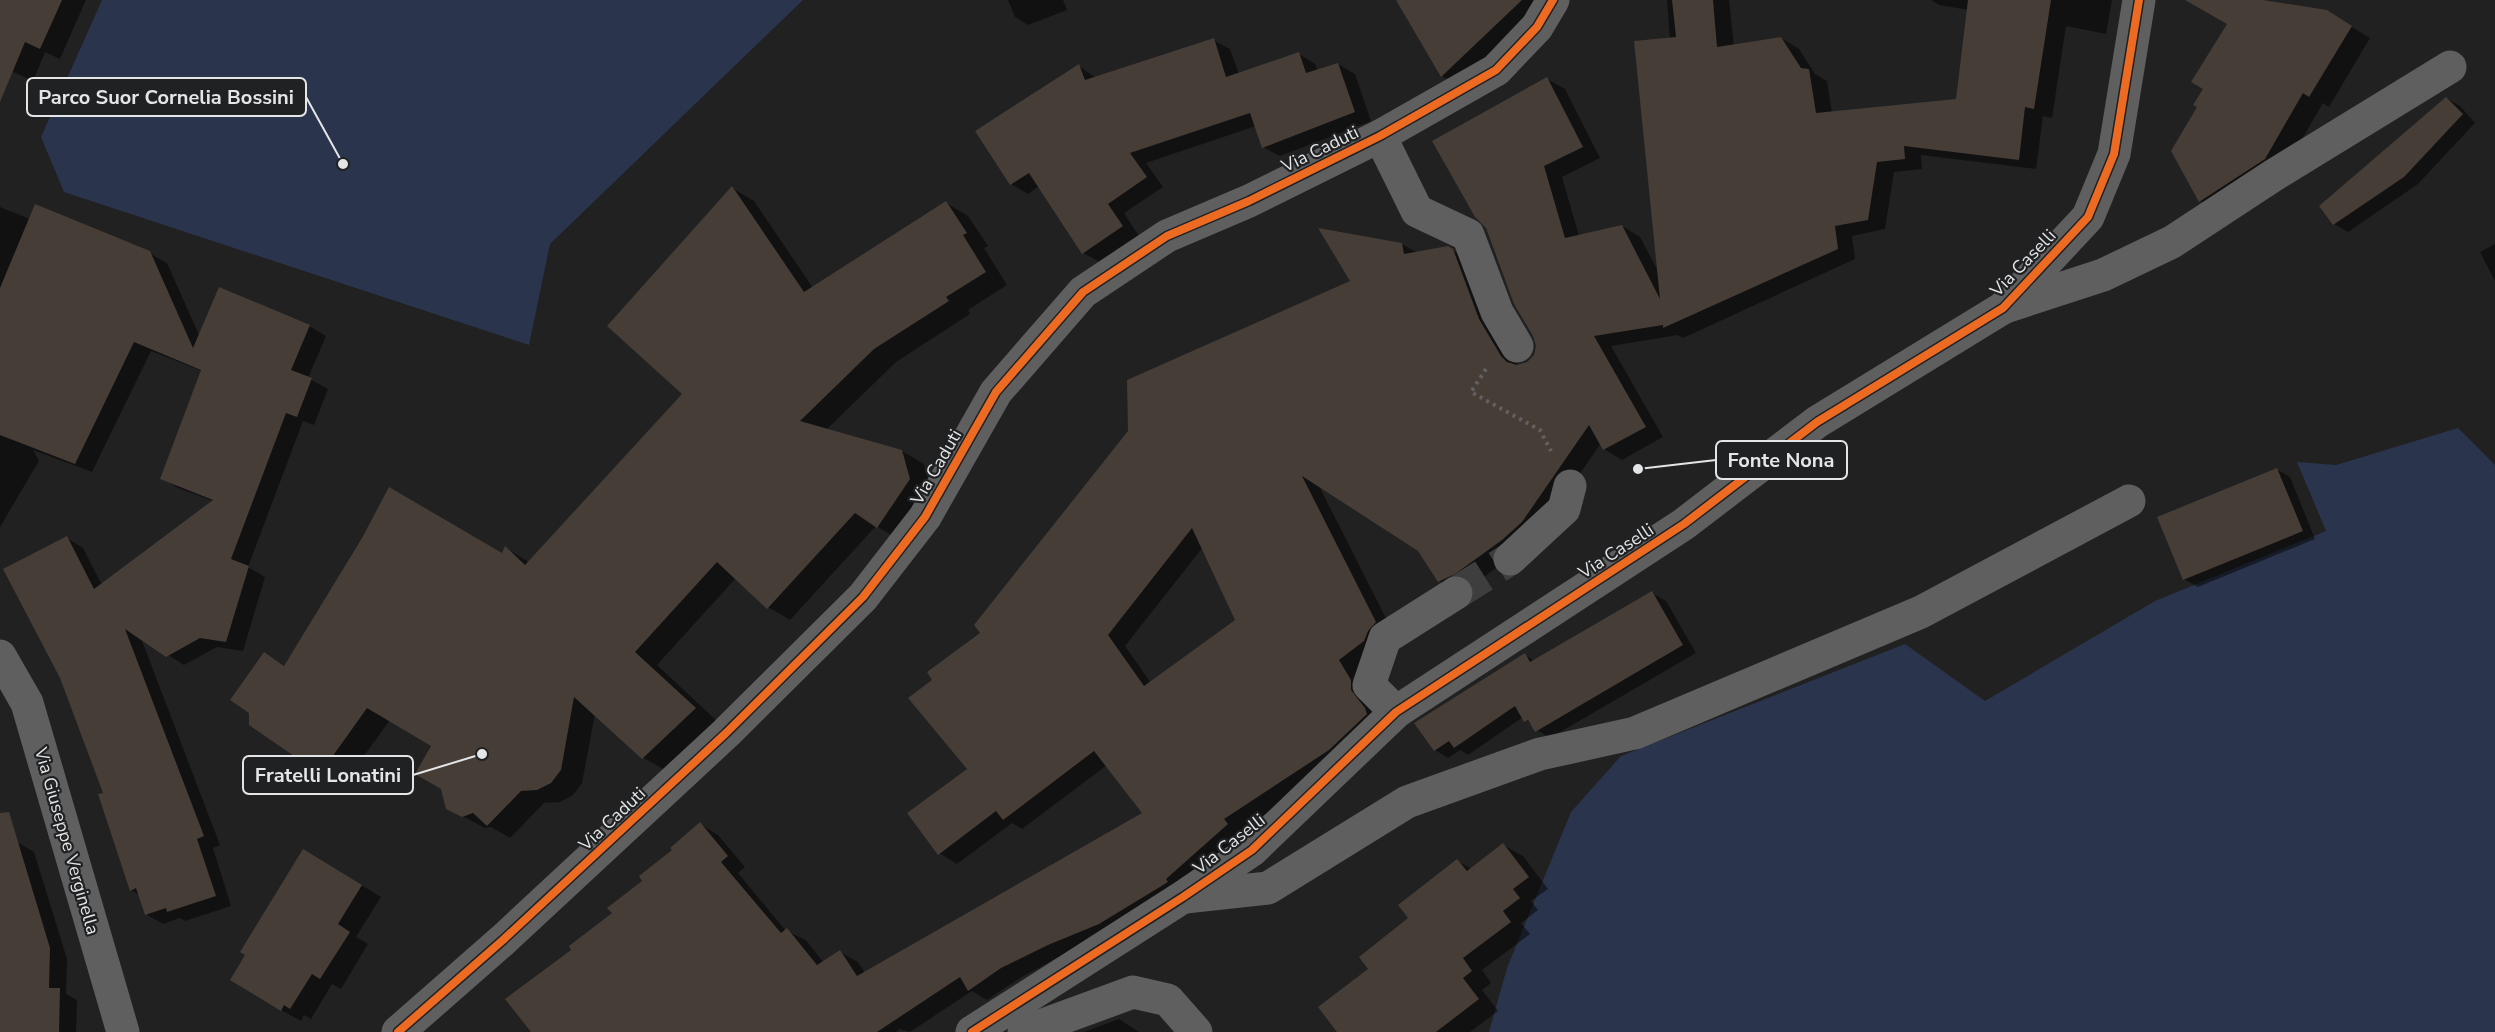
<svg xmlns="http://www.w3.org/2000/svg" width="2495" height="1032" font-family="'Nunito Sans',sans-serif">
  <rect width="100%" height="100%" fill="#212122"/>
  <g fill="#2a344c">
    <path d="M102,0H803L550,244L529,345L64,192L41,137Z"/>
    <path d="M2458,428L2495,465V1032H1489L1507,968L1571,812L1621,756L1905,644L1985,701L2155,601L2326,531L2297,462L2336,465Z"/>
  </g>
  <g fill="#0007" fill-rule="evenodd">
    <path d="M0,0H86L60,59L45,52L33,81L0,66Z"/>
    <path d="M1008,0H1063L1067,10L1028,25L1015,17Z"/>
    <path d="M1398,0H1544L1461,88L1442,76Z"/>
    <path d="M1667,0H1729L1734,46L1781,38L1799,49L1815,74L1827,81L1832,113L1957,100L1969,10L1939,5L1931,0H2112L2106,34L2066,26L2052,118L2043,116L2036,169L1921,155L1922,169L1894,172L1885,229L1852,236L1855,259L1683,338L1678,335L1611,346L1663,437L1622,460L1604,449L1601,443L1540,532L1521,550L1474,584L1458,591L1439,581L1419,550L1318,484L1393,632L1383,719L1347,760L1241,830L1245,835L1183,890L1020,978L987,1000L972,991L910,1032L899,1029L896,1032H533L574,950L615,913L700,824L718,835L745,867L738,873L786,931L806,940L823,962L840,952L858,962L865,973L1144,814L1107,765L1022,829L1012,823L957,864L939,853L969,769L934,680L1352,282L1402,244L1418,253L1452,250L1471,261L1497,330L1518,366L1528,363L1535,355L1537,346L1547,79L1565,89L1600,158L1562,177L1579,236L1622,226L1640,237L1659,273L1670,39ZM1203,547L1237,620L1151,683L1125,646Z"/>
    <path d="M2238,0H2254L2347,24L2370,38L2329,107L2323,103L2284,170L2220,212L2200,201L2199,107Z"/>
    <path d="M1213,40L1230,49L1239,74L1299,54L1315,64L1318,71L1338,64L1355,74L1371,121L1280,156L1263,147L1256,126L1146,163L1163,187L1124,213L1139,236L1100,262L1083,253L1039,186L1028,194L1011,184L1079,66L1096,78Z"/>
    <path d="M2446,98L2460,106L2475,123L2418,184L2348,232L2334,224Z"/>
    <path d="M732,188L754,201L813,288L946,203L968,216L988,246L984,248L1007,285L968,310L970,314L896,362L826,430L902,451L924,464L932,492L900,540L876,526L790,620L768,607L736,578L657,665L717,721L665,770L642,757L595,714L582,783L573,795L560,802L544,803L510,838L491,827L485,828L447,808L433,745L390,720L342,786L320,773L265,654L285,666L503,555L506,548L530,563L685,394Z"/>
    <path d="M0,207L30,219L149,253L167,263L200,337L309,326L326,336L308,378L328,389L314,425L303,421L248,567L265,577L243,651L217,647L184,665L141,638L220,845L213,848L231,906L185,921L180,918L163,924L146,914L139,895L131,890L105,793L67,538L83,548L102,585L213,501L178,488L162,478L202,371L151,351L92,472L33,450L39,461L0,527Z"/>
    <path d="M2495,244V281L2480,252Z"/>
    <path d="M2276,469L2290,477L2315,539L2198,587L2184,579Z"/>
    <path d="M1652,593L1666,601L1696,653L1550,738L1537,730L1523,717L1468,755L1460,750L1448,758L1435,750L1525,655L1535,661Z"/>
    <path d="M17,842L34,852L67,959L66,994L77,1000L76,1032H0V847Z"/>
    <path d="M1503,845L1523,856L1548,889L1531,901L1538,910L1521,923L1530,934L1482,970L1491,983L1482,990L1498,1011L1470,1032H1339L1370,969L1457,861L1472,869Z"/>
    <path d="M323,862L381,897L356,937L368,944L341,989L332,984L311,1019L304,1015L301,1021L281,1010Z"/>
    <path d="M1119,1019L1139,1032H1083H1084Z"/>
  </g>
  <g fill="#463d37" fill-rule="evenodd">
    <path d="M0,0H62L40,49L25,42L0,102Z"/>
    <path d="M1396,0H1522L1441,77Z"/>
    <path d="M1672,0H1713L1717,47L1781,37L1801,68L1809,69L1816,113L1956,99L1968,0H2051L2034,109L2025,107L2019,160L1904,146L1905,159L1877,162L1868,220L1835,226L1838,249L1663,328V325L1594,336L1646,427L1603,450L1589,425L1522,522L1502,540L1455,574L1438,582L1418,551L1302,476L1376,622L1368,631L1364,641L1339,660L1351,680V690L1365,708L1367,714L1329,750L1224,819L1228,824L1166,879L1168,882L1099,924L1048,945L1001,968L968,991L960,977L877,1032H531L505,999L571,950L569,946L612,913L607,908L642,881L639,876L672,850L670,848L700,822L728,856L721,862L781,933L787,928L817,965L840,950L857,976L1142,813L1094,751L1003,820L996,811L938,855L907,813L967,769L908,698L932,680L927,672L980,633L974,625L1128,431L1127,380L1350,281L1318,228L1402,243L1404,254L1448,246L1453,249L1479,319L1501,356L1507,362L1517,365L1527,362L1534,355L1536,346L1533,336L1514,304L1486,228L1475,217L1432,141L1547,77L1583,147L1544,166L1565,238L1622,225L1660,299L1634,41L1676,37ZM1192,528L1235,620L1144,686L1108,635Z"/>
    <path d="M2185,0H2263L2327,10L2352,26L2309,97L2303,93L2265,159L2199,202L2171,151L2197,107L2193,105L2203,89L2191,82L2227,24Z"/>
    <path d="M1214,38L1226,77L1299,52L1306,73L1338,63L1355,112L1262,148L1250,113L1130,153L1147,177L1108,204L1123,226L1082,254L1029,173L1010,185L975,131L1079,64L1085,80Z"/>
    <path d="M2446,97L2463,114L2404,177L2333,225L2319,206Z"/>
    <path d="M732,186L804,292L946,201L967,233L963,235L986,272L946,297L949,301L874,349L800,421L902,450L910,479L877,528L855,513L767,609L717,562L635,652L696,708L642,759L574,697L561,770L551,783L537,790L521,791L487,826L473,813L462,817L446,809L441,789L415,774L431,746L367,708L320,774L249,725V713L230,700L264,652L284,666L362,538L389,487L502,553L505,546L525,565L682,394L607,326Z"/>
    <path d="M35,204L150,251L193,348L219,287L310,325L291,370L312,378L297,417L286,413L231,559L249,566L226,642L200,638L166,657L125,629L204,836L197,839L216,896L167,912L166,908L145,915L136,888L130,891L98,794L103,793L60,678L3,569L67,536L94,589L213,500L160,479L201,370L134,342L75,464L0,435V288Z"/>
    <path d="M2277,468L2303,531L2183,580L2157,517Z"/>
    <path d="M1652,591L1683,645L1535,732L1528,720L1524,722L1515,706L1454,748L1449,741L1434,751L1414,723L1525,653L1530,662Z"/>
    <path d="M9,812L50,948L49,988H60L59,1032H0V813Z"/>
    <path d="M1503,843L1529,877L1513,889L1520,898L1503,911L1511,922L1463,958L1472,971L1463,978L1479,999L1436,1032H1337L1318,1007L1368,969L1359,957L1408,918L1398,905L1457,859L1467,871Z"/>
    <path d="M303,849L362,885L338,924L350,932L320,979L312,974L290,1009L284,1005L281,1011L230,980L245,955L240,952Z"/>
  </g>
  <g fill="none" stroke-linecap="round" stroke-linejoin="round">
    <path stroke="#3e3e3f" stroke-width="33" stroke-dasharray="33 16" stroke-linecap="butt" d="M1456,593L1510,559"/>
    <path stroke="#616161" stroke-width="4" stroke-dasharray="3 4.5" stroke-linecap="butt" d="M1486,369L1471,392L1540,430L1551,451"/>
    <g stroke="#5f5f60" stroke-width="33">
      <path d="M1380,136L1417,211L1468,235L1497,312L1517,346"/>
      <path d="M2005,307L2103,275L2172,242L2274,175L2450,67"/>
      <path d="M1510,559L1564,509L1570,486"/>
      <path d="M0,656L27,703L123,1032"/>
      <path d="M1396,712L1369,685L1385,638L1456,593"/>
      <path d="M1185,897L1268,888L1407,802L1540,754L1635,733L1921,612L2129,501"/>
      <path d="M398,1032L503,940L726,733L863,597L925,517L996,392L1083,292L1167,236L1249,201L1380,136L1496,70L1537,27L1553,0"/>
      <path d="M972,1032L1183,897L1252,850L1396,712L1684,524L1817,422L2003,308L2088,217L2114,154L2139,0"/>
      <path d="M1024,1032L1133,992L1168,1000L1196,1032"/>
    </g>
    <g stroke="#202123" stroke-width="11">
      <g id="cycleway">
        <path d="M398,1032L503,940L726,733L863,597L925,517L996,392L1083,292L1167,236L1249,201L1380,136L1496,70L1537,27L1553,0"/>
        <path d="M972,1032L1183,897L1252,850L1396,712L1684,524L1817,422L2003,308L2088,217L2114,154L2139,0"/>
      </g>
    </g>
    <use href="#cycleway" stroke="#ed6a23" stroke-width="8"/>
  </g>
  <g text-anchor="middle" stroke-width="4.5" stroke-linejoin="round" paint-order="stroke">
    <g font-size="18" fill="#e4e5e6" stroke="#202123">
      <text transform="translate(1320 149) rotate(-26)" y="6">Via Caduti</text>
      <text transform="translate(2023 263) rotate(-46)" y="6">Via Caselli</text>
      <text transform="translate(936 467) rotate(-60)" y="6">Via Caduti</text>
      <text transform="translate(1616 551) rotate(-33)" y="6">Via Caselli</text>
      <text transform="translate(612 819) rotate(-43)" y="6">Via Caduti</text>
      <text transform="translate(67 841) rotate(74)" y="6">Via Giuseppe Verginella</text>
      <text transform="translate(1229 844) rotate(-38)" y="6">Via Caselli</text>
    </g>
  </g>
  <path fill="none" stroke="#e4e5e6" stroke-width="2" d="M343 164L306 97M1638 469L1716 460M482 754L413 775"/>
  <g fill="#e4e5e6" stroke="#202123" stroke-width="2">
    <circle cx="343" cy="164" r="6"/>
    <circle cx="1638" cy="469" r="6"/>
    <circle cx="482" cy="754" r="6"/>
  </g>
  <g fill="#202123" stroke="#e4e5e6" stroke-width="2">
    <rect x="27" y="78" width="279" height="38" rx="6"/>
    <rect x="1716" y="441" width="131" height="38" rx="6"/>
    <rect x="243" y="756" width="170" height="38" rx="6"/>
  </g>
  <g font-size="20" text-anchor="middle" font-weight="bold" fill="#e4e5e6">
    <text x="166" y="104">Parco Suor Cornelia Bossini</text>
    <text x="1781" y="467">Fonte Nona</text>
    <text x="328" y="782">Fratelli Lonatini</text>
  </g>
</svg>
